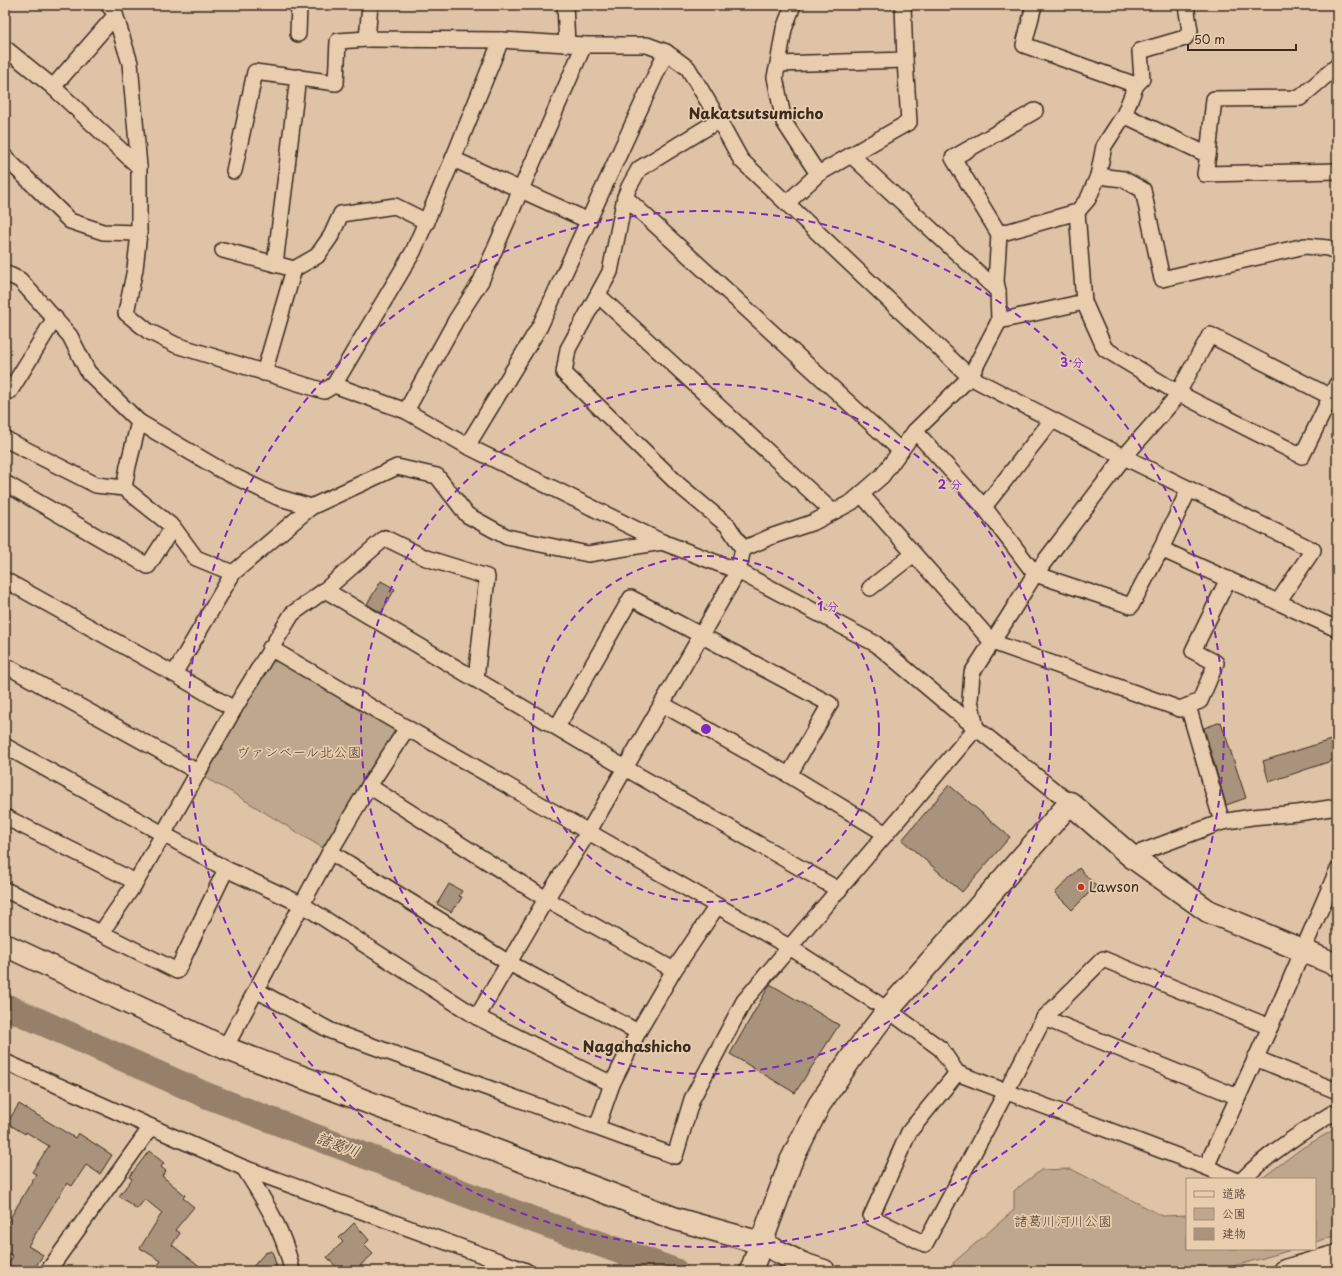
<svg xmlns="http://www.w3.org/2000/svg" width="1342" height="1276" font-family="'Playpen Sans','Klee One',sans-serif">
  <rect width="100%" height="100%" fill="#dec3a6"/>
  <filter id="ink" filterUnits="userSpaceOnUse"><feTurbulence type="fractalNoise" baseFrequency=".025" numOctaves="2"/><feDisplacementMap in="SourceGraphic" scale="8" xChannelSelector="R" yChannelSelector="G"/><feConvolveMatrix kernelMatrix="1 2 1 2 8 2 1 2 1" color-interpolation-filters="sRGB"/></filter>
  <g filter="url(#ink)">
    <g fill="#bfa78d" stroke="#7d6856">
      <path d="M278,660L393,724L395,732L326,850L228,790L205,778L268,665Z"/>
      <path d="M1337,1128V1235L1315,1242V1179H1261L1302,1148Z"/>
      <path d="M1071,1169L1163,1216L1187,1215V1249H1295L1217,1271H955L953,1263L1014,1210V1191L1041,1170Z"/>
    </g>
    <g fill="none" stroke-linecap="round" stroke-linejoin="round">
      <path stroke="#97806b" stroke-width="26" d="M5,1006L208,1096L534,1220L675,1271"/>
    </g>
    <g fill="#aa937c" stroke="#3b2a1e">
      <path d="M381,581L395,589L381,613L367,604Z"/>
      <path d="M1221,722L1246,798L1226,805L1204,728Z"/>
      <path d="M1337,738V759L1269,782L1263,761Z"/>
      <path d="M949,785L1010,837L962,892L902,840Z"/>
      <path d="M1079,868L1096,886L1072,910L1055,893Z"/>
      <path d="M449,884L462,891L459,896L462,897L456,907L455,906L451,912L437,904Z"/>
      <path d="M770,984L839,1025L795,1093L730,1054Z"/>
      <path d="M19,1104L75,1138L78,1133L112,1155L100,1174L86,1165L72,1186L67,1183L28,1246L43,1255L33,1271H17L8,1265L13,1256L5,1251V1227L36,1174L32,1172L49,1146L26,1132L25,1134L7,1123Z"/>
      <path d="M149,1151L164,1163L161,1167L166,1171L162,1176L185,1195L183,1198L194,1207L175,1230L180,1233L172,1245L206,1271H153L161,1261L140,1248L162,1213L145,1199L137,1209L119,1196L132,1179L129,1177Z"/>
      <path d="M354,1223L369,1240L364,1245L373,1254L354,1271H340L327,1257L343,1242L339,1238Z"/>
      <path d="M272,1251L278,1271H249L265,1253Z"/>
    </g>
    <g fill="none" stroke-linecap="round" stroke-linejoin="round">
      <g stroke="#3b2a1e" stroke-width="18">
        <g id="street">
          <path d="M108,5L114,11L130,63L139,167V233L135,269L126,313L148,331L176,345L324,391L334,385L413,252L453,159L501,40"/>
          <path d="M370,5L367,39L501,40L584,45H647L666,52L688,68L719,120L741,160L970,377L1124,457L1313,550L1278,602"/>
          <path d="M565,5L567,44"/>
          <path d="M793,5L784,29L778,64L905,60L903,5"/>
          <path d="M298,34L299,5"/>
          <path d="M5,48L53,87L139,167"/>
          <path d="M778,64L775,77L784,122L818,174L787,203"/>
          <path d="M1136,85L1142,79L1140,51L1185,38L1190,31L1186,5"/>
          <path d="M53,87L115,16"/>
          <path d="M1124,115L1208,155L1205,174L1337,171"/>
          <path d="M851,155L998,291"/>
          <path d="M1208,155L1214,99L1300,98L1337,66"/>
          <path d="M5,157L70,221L103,232L139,233"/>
          <path d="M453,159L589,221"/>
          <path d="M234,171L255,72L336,83L338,41L367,39"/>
          <path d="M818,174L909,122L905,60"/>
          <path d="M1098,176L1123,179L1143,190L1162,279L1305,246L1328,248L1337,252"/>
          <path d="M625,197L901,451"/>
          <path d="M1077,212L1084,302L1105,349L1178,393L1302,456L1337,384"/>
          <path d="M999,234L953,158L1035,111"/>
          <path d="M223,250L294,269L264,373"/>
          <path d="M275,264L298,77"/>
          <path d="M294,269L317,256L331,236L341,214L395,206L427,222"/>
          <path d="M5,273L20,280L70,336L88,372L139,422L128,466L124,488L173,527L196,558L233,573L311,507L397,467L437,476L467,515L507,537L588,554L662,542L738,571L876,644L976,728L1070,803"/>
          <path d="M598,295L833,512"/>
          <path d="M999,321L1084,302"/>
          <path d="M334,385L406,411L467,446L662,542"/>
          <path d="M10,391L55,318"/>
          <path d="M406,411L456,320L481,281L584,45"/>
          <path d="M139,422L221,470L277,497L311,507"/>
          <path d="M915,431L984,507L1035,574L1131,606L1161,549L1337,629"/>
          <path d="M5,439L96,485L124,488"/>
          <path d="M467,446L540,326L666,52"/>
          <path d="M5,483L148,566L173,527"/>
          <path d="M861,494L992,642L1180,709L1200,701L1216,663L1193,651L1228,579"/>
          <path d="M984,507L1052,420"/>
          <path d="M743,549L770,537L814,522L852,502L882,476L915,431L970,377L999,321L998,291L996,282L999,234L1077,212L1088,199L1098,176L1104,146L1124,115L1136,85L1024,45L1034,5"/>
          <path d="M1161,549L1189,489"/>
          <path d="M5,580L174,674L234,709"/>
          <path d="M870,588L914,554"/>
          <path d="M325,590L625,768L839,890"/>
          <path d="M270,648L407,728L791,948L888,1010L941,1049L957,1073L1206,1167L1233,1179"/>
          <path d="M5,665L198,772"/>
          <path d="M174,674L233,573"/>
          <path d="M662,704L789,775L886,834"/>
          <path d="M1188,706L1222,822"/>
          <path d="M557,727L631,598L830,704L789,775"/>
          <path d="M5,746L226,869L303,905L477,1017L612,1084"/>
          <path d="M369,786L546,899L674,970"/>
          <path d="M5,817L136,882"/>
          <path d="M330,852L509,963L638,1032"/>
          <path d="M1131,856L1222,822L1252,817L1298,813L1337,807"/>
          <path d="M5,890L101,933L177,971L226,869"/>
          <path d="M101,933L136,882L234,709L292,614L325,590L385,538L426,558L487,577L476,679"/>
          <path d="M256,990L331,1031L675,1156L692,1099L744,1001L976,728L970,700L972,673L1007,619L1035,574L1124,457L1174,400L1210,335L1337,400"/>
          <path d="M477,1017L546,899L589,831L738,571L743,549L728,526L680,486L564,373L568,349L610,272L625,197L629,187L639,169L719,120"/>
          <path d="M1044,1018L1238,1097"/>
          <path d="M225,1048L330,852L369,786L407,728"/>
          <path d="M1255,1058L1337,1091"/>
          <path d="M5,1062L244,1168L526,1271"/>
          <path d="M957,1073L909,1132L871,1217L925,1244L1006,1092L1044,1018L1103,959L1270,1027"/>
          <path d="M597,1127L612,1084L638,1032L674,970L717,906"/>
          <path d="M1206,1167L1270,1027L1337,871"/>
          <path d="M244,1168C265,1201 285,1233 292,1271"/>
          <path d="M1243,1179C1269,1153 1302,1132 1333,1113L1337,1112"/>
          <path d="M48,1271L151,1127"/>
        </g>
      </g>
      <g stroke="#3b2a1e" stroke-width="25">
        <g id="secondary">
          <path d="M5,945L225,1048L676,1219L761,1243L803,1264L824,1271"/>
          <path d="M751,1271L791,1161L819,1105L852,1057L888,1010L1070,803L1131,856L1208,911L1337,965"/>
          <path d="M1285,1271L1337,1256"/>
        </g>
      </g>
      <use href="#street" stroke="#e8cdaf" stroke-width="15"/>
      <use href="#secondary" stroke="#e8cdaf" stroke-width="22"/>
    </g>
  </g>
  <g fill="none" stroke="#7b2cbf" stroke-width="2" stroke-dasharray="7 5">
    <circle cx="706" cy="729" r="173"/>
    <circle cx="706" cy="729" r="345"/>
    <circle cx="706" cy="729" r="518"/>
  </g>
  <circle fill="#c8321e" stroke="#e8cdaf" stroke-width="1.5" cx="1081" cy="887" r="4"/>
  <g text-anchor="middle" stroke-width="3.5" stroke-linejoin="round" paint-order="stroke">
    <g font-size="14" fill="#4f3d2f" stroke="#e8cdaf">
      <text x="299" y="757">ヴァンベール北公園</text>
      <text x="1063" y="1226">諸葛川河川公園</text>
    </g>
    <g font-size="14" fill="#3b2a1e" stroke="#e8cdaf" text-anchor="start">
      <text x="1089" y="892">Lawson</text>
    </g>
    <g font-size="15" font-weight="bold" fill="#3b2a1e" stroke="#e8cdaf">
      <text x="756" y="119">Nakatsutsumicho</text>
      <text x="637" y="1052">Nagahashicho</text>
    </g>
    <g font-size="15" font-style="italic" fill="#4d3b2d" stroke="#e8cdaf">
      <text transform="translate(338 1145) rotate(20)" y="5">諸葛川</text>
    </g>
  </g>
  <circle cx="706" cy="729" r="6" fill="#7b2cbf" stroke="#e8cdaf" stroke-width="2"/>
  <g font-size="12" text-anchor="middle" font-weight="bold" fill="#7b2cbf" stroke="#e8cdaf" stroke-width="3.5" stroke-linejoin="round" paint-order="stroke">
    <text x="1072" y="367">3 分</text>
    <text x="950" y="489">2 分</text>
    <text x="828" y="611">1 分</text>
  </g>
  <rect width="1342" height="1276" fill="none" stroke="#e8cdaf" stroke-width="20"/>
  <rect x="10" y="10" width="1322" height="1256" fill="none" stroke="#3b2a1e" stroke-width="1.5" filter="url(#ink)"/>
  <rect x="1186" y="1178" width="130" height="72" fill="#e8cdaf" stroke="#a38c75"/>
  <rect x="1194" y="1191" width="20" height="6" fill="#e8cdaf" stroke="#a38c75"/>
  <text x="1222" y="1198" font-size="12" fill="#3b2a1e">道路</text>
  <rect x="1194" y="1208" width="20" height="12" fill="#bfa78d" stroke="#a38c75"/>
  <text x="1222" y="1218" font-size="12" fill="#3b2a1e">公園</text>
  <rect x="1194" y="1228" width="20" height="12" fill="#aa937c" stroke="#a38c75"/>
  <text x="1222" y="1238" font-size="12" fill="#3b2a1e">建物</text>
  <path d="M1188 44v6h108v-6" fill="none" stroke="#3b2a1e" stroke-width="2"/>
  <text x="1194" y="44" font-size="12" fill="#3b2a1e" stroke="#e8cdaf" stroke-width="3" paint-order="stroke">50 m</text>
</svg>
